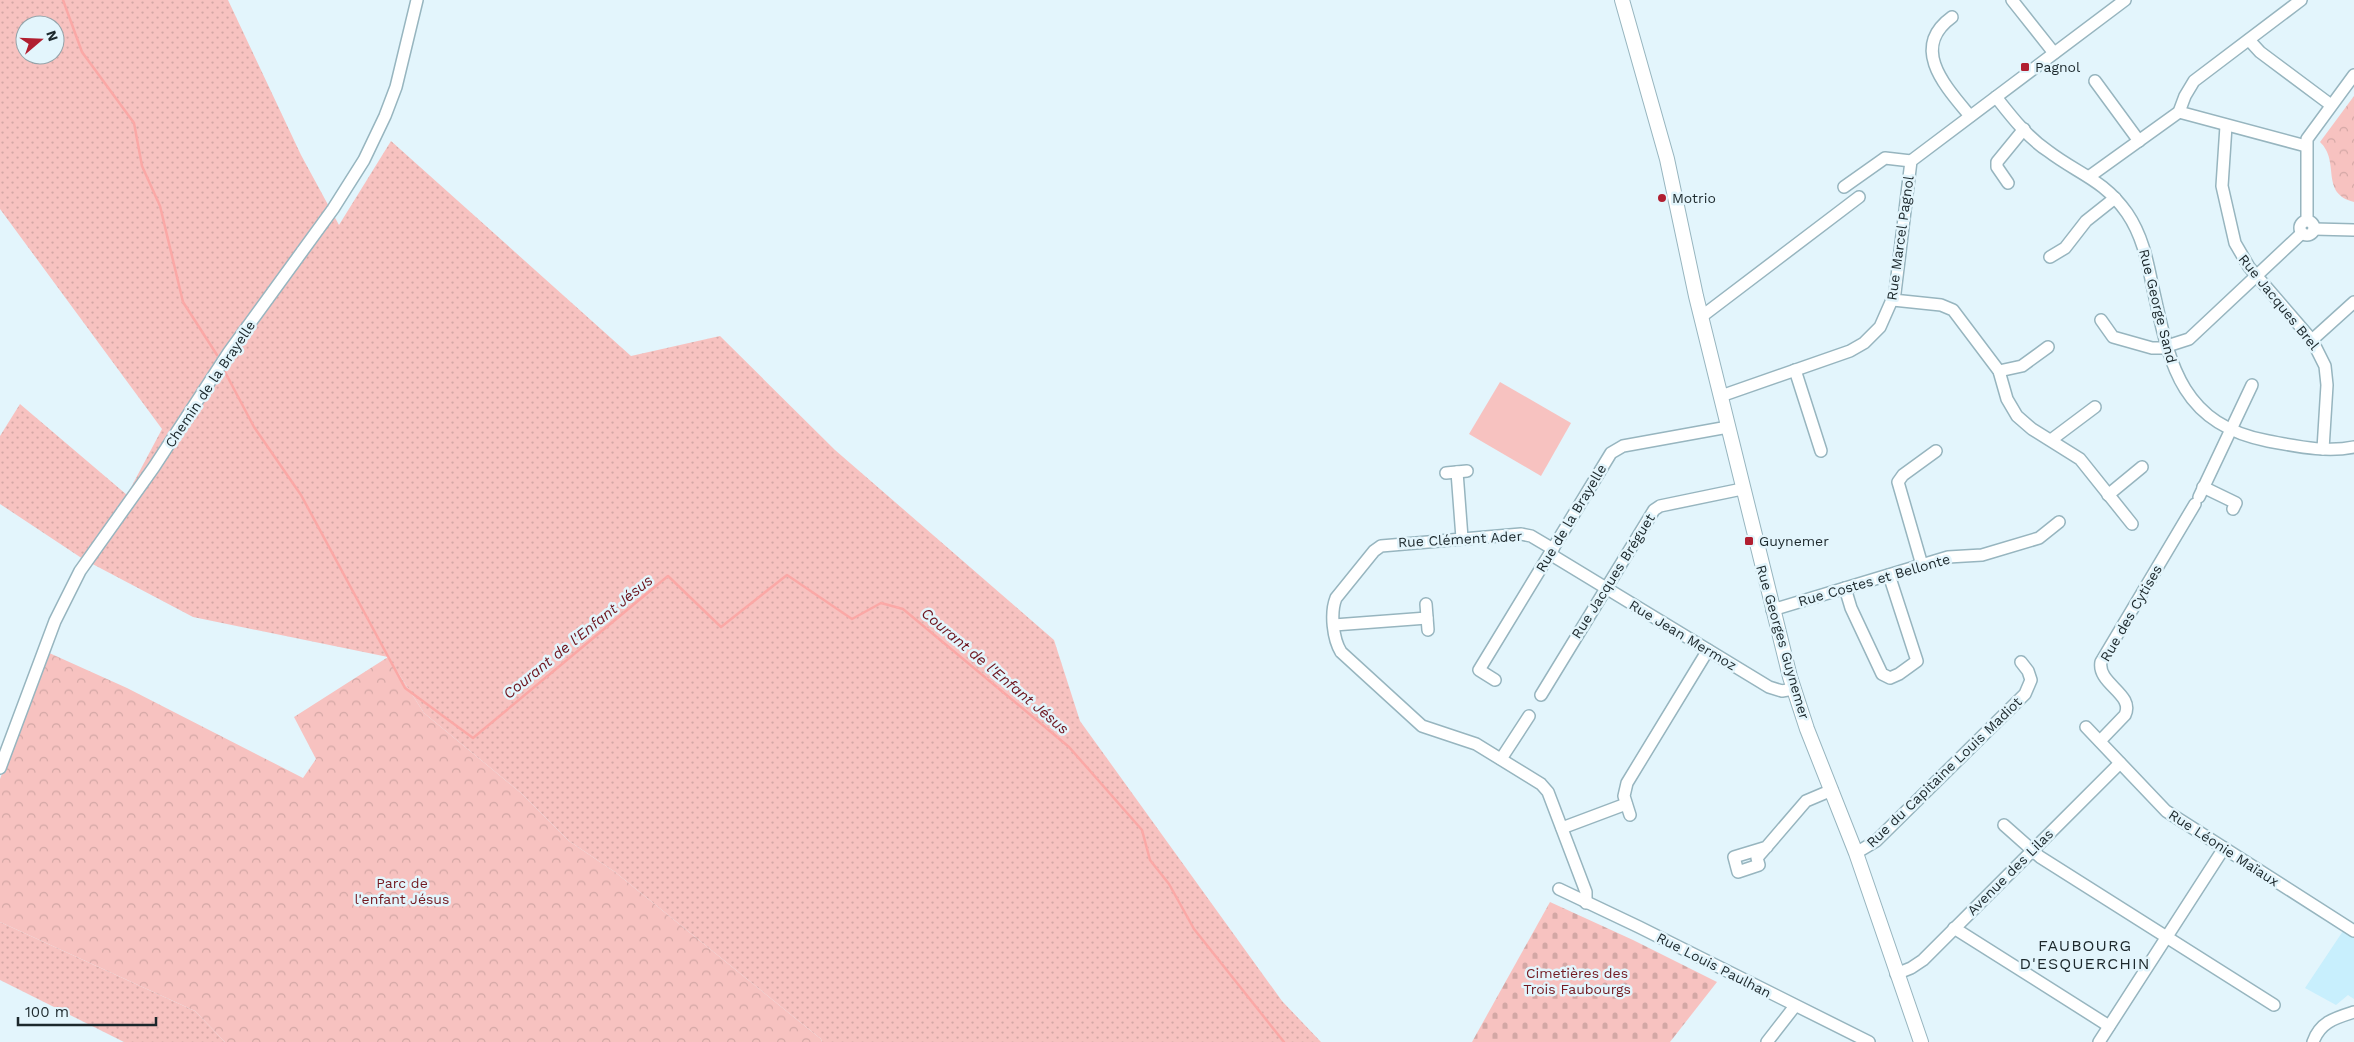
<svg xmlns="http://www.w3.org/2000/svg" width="2354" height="1042" font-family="'Work Sans',sans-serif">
  <defs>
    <pattern id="grass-dots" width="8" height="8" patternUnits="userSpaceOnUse" patternTransform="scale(1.25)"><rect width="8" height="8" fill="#f7c2c0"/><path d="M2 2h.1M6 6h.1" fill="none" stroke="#d3a7a5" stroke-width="1.8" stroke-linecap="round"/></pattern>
    <pattern id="cemetery-stones" width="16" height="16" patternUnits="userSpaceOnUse" patternTransform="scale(1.25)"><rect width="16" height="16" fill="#f7c2c0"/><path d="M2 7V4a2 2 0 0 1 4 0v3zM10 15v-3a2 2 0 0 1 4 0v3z" fill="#d3a7a5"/></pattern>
    <pattern id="park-crowns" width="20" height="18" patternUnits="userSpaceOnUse" patternTransform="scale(1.25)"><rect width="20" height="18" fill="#f7c2c0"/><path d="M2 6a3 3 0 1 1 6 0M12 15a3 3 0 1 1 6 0" fill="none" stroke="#d3a7a5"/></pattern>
  </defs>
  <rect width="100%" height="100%" fill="#e3f5fc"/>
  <path fill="#c8effd" d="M2343,931L2354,938V999L2348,995L2336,1005L2305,988Z"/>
  <g fill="url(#grass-dots)" fill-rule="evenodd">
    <path d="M0,0H228L301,155L339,225L391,141L631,356L720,336L835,450L1054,640L1080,721L1282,1001L1321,1042H822L821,1039L615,872L569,841L521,793L424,713L388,657L193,617L83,559L0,504V436L20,404L127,495L162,429L0,209ZM25,25H55V55H25Z"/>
    <path d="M0,922L195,1011L225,1042H124L0,980Z"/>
  </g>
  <path fill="url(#cemetery-stones)" d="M1550,902L1633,940L1717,982L1670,1042H1472Z"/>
  <g fill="url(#park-crowns)">
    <path d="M2354,96V202C2319,193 2341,162 2320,142Z"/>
    <path d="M47,652L127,688L303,778L316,759L294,717L388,657L424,713L521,793L569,841L615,872L821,1039L822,1042H225L195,1011L0,922V779Z"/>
  </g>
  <path fill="#f7c2c0" d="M1500,382L1571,423L1541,476L1469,434Z"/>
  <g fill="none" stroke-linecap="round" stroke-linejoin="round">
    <g stroke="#fba8a6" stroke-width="2.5">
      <path d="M63,0L82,52L134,123L142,166L160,206L183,302L217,355"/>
      <path d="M225,372L254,427L301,495L405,688L473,738L668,576L721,627L787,575L852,619L881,603L903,609L1069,747L1142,830L1150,860L1169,884L1194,929L1284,1042"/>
    </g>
    <g stroke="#97b5bf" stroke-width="14">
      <g id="minor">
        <path d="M2012,0L2054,53"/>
        <path d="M1952,17C1909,48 1946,87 1970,116"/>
        <path d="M2249,40L2260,52L2331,105"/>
        <path d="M2095,81L2139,141"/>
        <path d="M1996,97C2011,116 2027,137 2048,151C2078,174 2103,179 2127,213C2142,235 2147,259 2152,284C2169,360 2178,424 2268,441C2296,446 2326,453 2354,447"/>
        <path d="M2179,112L2306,146"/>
        <path d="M2226,126L2222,186L2235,243L2249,267L2312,340L2325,366L2327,385L2323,449"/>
        <path d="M2090,176L2179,112L2185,96L2194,81L2301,0"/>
        <path d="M2008,183L1997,167V162L2024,129"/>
        <path d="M1844,187L1885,158L1911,161"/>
        <path d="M2307,220V139L2354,75"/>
        <circle cx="2307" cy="228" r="7"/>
        <path d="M2314,229L2354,230"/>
        <path d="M2050,257L2065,248L2086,221L2115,198"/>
        <path d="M1893,300L1941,305L1953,310L1999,371L2007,399L2017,416L2032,429L2080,459L2132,524"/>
        <path d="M1701,317L1859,197"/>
        <path d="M2101,320L2113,337L2152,348H2161L2189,339L2302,233"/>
        <path d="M2312,340L2354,302"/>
        <path d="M1795,370L1821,451"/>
        <path d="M1999,371L2022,366L2048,347"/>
        <path d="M1721,396L1850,351L1864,343L1880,327L1895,293L1911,161L2125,0"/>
        <path d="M2051,440L2095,407"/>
        <path d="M1457,472L1462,538"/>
        <path d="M1446,473L1467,471"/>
        <path d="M2203,487L2236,503L2233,509"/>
        <path d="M2108,495L2142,467"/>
        <path d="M2199,497L2252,385"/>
        <path d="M1553,549L1531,536L1521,534L1381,546L1374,551L1336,598C1330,613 1333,639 1341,652L1422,726L1476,744L1541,784L1548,792L1586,892V903"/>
        <path d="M1550,554L1769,687L1782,691L1793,689"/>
        <path d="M1922,565L1898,482L1903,475L1936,451"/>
        <path d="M1845,588L1851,608L1882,674L1890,678L1899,674L1917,661L1889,575"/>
        <path d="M1426,604L1428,630"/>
        <path d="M1772,610L1948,557L1982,555L2039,538L2059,522"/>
        <path d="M1334,625L1427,618"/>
        <path d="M1495,680L1479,670L1611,453L1623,446L1728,427"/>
        <path d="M1541,695L1654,510L1660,506L1742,489"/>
        <path d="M2086,727L2166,811L2354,931"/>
        <path d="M2100,741L2125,715C2135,694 2097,684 2101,662L2195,504"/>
        <path d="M1501,759L1529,716"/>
        <path d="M0,768L55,621L80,571L154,467L229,352L333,209L364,160L385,116L396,87L417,0"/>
        <path d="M1630,815L1624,796L1627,783L1708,650"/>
        <path d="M2004,825L2040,857L2274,1005"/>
        <path d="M1562,828L1626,804"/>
        <path d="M1767,847L1734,857L1738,872L1759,865L1757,858L1806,801L1832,790"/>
        <path d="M1856,853L1876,841L2025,694L2031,680L2028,671L2021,662"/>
        <path d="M1559,889L1639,927L1869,1042"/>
        <path d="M1954,928L2109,1026"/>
        <path d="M1896,974L1911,968L1923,960L2120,763"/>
        <path d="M1767,1042L1795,1006"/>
        <path d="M2099,1042L2224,848"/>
        <path d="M2313,1042C2320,1022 2335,1018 2354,1012"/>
      </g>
    </g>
    <g stroke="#97b5bf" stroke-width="16">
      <path id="major" d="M1622,0L1667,159L1696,296L1790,677L1807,729L1856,853L1921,1042"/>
    </g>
    <use href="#minor" stroke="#fff" stroke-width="11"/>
    <use href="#major" stroke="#fff" stroke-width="14"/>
  </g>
  <g fill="#b11e30" stroke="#e3f5fc" stroke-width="2">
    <rect x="2020" y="62" width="10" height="10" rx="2.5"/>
    <circle cx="1662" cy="198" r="5"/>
    <rect x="1744" y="536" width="10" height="10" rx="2.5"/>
  </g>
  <g text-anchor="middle" stroke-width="5" stroke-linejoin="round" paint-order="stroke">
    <g font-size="14" fill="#1c282c" stroke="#e3f5fc" text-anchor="start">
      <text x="2035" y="72">Pagnol</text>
      <text x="1672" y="203">Motrio</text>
      <text x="1759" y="546">Guynemer</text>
    </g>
    <g font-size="14" fill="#1c282c" stroke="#e3f5fc">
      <text transform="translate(1900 238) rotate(-82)" y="5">Rue Marcel Pagnol</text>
      <text transform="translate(2279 302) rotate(51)" y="5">Rue Jacques Brel</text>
      <text transform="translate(2158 306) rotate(76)" y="5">Rue George Sand</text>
      <text transform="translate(210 384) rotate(-56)" y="5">Chemin de la Brayelle</text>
      <text transform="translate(1571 518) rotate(-59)" y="5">Rue de la Brayelle</text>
      <text transform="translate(1460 539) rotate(-3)" y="5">Rue Clément Ader</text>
      <text transform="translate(1613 576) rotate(-58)" y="5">Rue Jacques Bréguet</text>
      <text transform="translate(1874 580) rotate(-16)" y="5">Rue Costes et Bellonte</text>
      <text transform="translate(2131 613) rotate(-60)" y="5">Rue des Cytises</text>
      <text transform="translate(1683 635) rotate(31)" y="5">Rue Jean Mermoz</text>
      <text transform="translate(1783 642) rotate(74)" y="5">Rue Georges Guynemer</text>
      <text transform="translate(1944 772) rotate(-44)" y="5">Rue du Capitaine Louis Madiot</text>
      <text transform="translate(2224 848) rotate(33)" y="5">Rue Léonie Maïaux</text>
      <text transform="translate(2010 872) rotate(-45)" y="5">Avenue des Lilas</text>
      <text transform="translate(1714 965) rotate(27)" y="5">Rue Louis Paulhan</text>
    </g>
    <g font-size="14" fill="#731a21" stroke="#e3f5fc">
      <text x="402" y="888">Parc de<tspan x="402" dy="16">l'enfant Jésus</tspan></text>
      <text x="1577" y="978">Cimetières des<tspan x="1577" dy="16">Trois Faubourgs</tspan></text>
    </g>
    <g font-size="15" font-style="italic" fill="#6d141d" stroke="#e3f5fc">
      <text transform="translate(578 637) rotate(-39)" y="5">Courant de l'Enfant Jésus</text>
      <text transform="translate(995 671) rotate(40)" y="5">Courant de l'Enfant Jésus</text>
    </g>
    <g font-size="16" letter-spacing="1" fill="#1c282c" stroke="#e3f5fc">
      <text x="2085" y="951">FAUBOURG<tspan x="2085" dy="18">D'ESQUERCHIN</tspan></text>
    </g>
  </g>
  <g transform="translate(40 40) rotate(71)"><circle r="24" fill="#e3f5fc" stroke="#93a3a9"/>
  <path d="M0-4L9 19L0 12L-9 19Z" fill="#b11e30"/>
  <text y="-8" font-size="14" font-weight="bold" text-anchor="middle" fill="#1c282c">N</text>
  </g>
  <path d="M18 1017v8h138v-8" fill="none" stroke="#1c282c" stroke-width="2.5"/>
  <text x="25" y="1017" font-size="15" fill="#1c282c" stroke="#e3f5fc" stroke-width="4" paint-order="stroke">100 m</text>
</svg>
